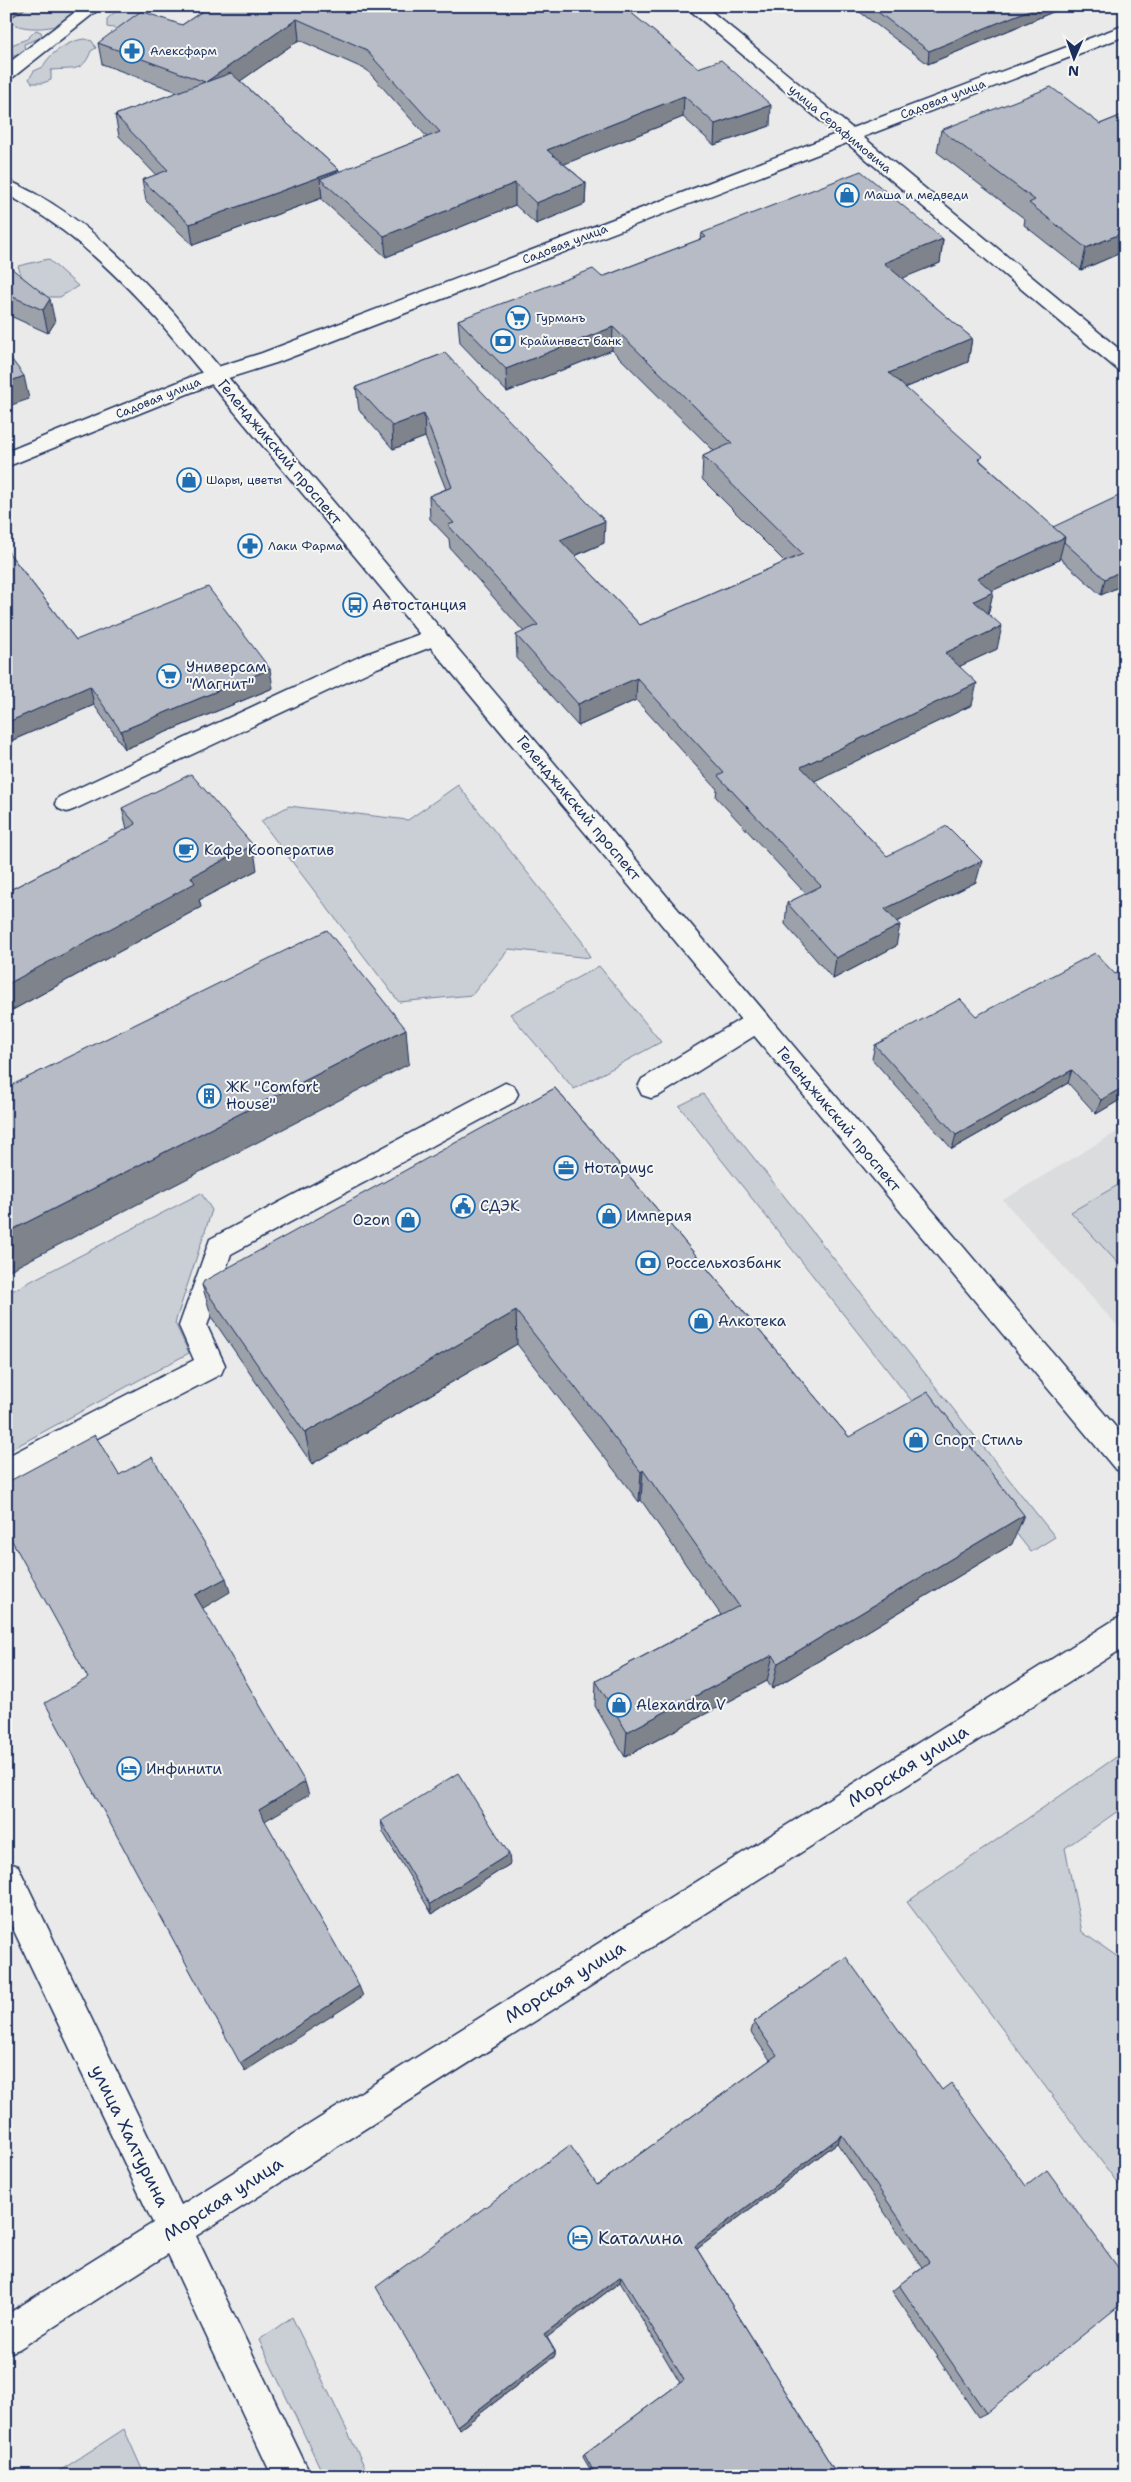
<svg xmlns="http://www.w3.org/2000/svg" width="1131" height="2482" font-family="'Shantell Sans',sans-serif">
  <rect width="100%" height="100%" fill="#e9eae9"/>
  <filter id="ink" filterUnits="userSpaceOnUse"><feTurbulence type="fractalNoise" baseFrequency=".02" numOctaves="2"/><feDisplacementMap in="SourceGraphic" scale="10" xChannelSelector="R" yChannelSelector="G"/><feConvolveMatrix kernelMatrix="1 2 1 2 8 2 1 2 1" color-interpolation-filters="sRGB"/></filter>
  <g filter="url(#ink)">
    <path fill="#dadcde" d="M1125,1127V1334L1003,1200Z"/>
    <g fill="#caced5" stroke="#727e9a">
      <path d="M28,6H93C84,12 75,19 65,23C51,29 23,31 10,22V18Z"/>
      <path d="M122,6H147L140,10L138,17L119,29L107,27V19Z"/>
      <path d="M36,30L41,32L42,37L24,44L25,53L21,56H10L6,54V47L27,39Z"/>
      <path d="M85,39L92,41L96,48L91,51C83,73 73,68 51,70V80L43,83H32L29,79L34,71L43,67C49,53 70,40 85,39Z"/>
      <path d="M48,259L78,286L60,297H29L18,266Z"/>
      <path d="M458,785L584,944L590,958L509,949L472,995L399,1002L261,821L289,806L408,820Z"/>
      <path d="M599,966L661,1042L574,1089L510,1014Z"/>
      <path d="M703,1094L1055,1537L1031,1552L679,1106Z"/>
      <path d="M1125,1181V1271L1071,1212Z"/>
      <path d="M201,1193L212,1210L175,1323L189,1353L6,1452V1294Z"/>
      <path d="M1125,1751V1806L1065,1848L1082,1932L1125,1962V2180L1119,2185L907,1902Z"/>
      <path d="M292,2317L369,2476H324L259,2340Z"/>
      <path d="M124,2429L145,2476H52Z"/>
    </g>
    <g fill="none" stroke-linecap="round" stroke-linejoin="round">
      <g stroke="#1b2f5e" stroke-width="3">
        <g id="minor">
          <path d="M83,6H103L12,78L6,79V65Z"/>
          <path d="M685,6H705L852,128L1125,25V36L863,137L1125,354V371L1118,370L847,143L276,363L222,380L6,467V452L208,370L262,353L836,134Z"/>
          <path d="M436,628L444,630L447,636L444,642L377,668L75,809L67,812L59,809L55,803L59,797L361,656Z"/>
          <path d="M758,1011L767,1014L771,1021L767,1028L660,1095L651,1098L642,1095L638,1087L642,1079L749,1014Z"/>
          <path d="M505,1083L514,1086L518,1094L514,1102L231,1254L207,1326L225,1365L221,1374L6,1485V1457L194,1360L179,1326L210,1239Z"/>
          <path d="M1125,1616V1647L196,2236L311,2476H272L168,2254L19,2349L6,2354V2315L153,2223L6,1914V1862L18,1866L181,2205L1114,1620Z"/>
        </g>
      </g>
      <g stroke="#1b2f5e" stroke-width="3">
        <path id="major" d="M6,180C16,183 25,189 34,193C88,222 131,267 172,311L1125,1438V1473L1115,1469L158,320C112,270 66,226 6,194Z"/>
      </g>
      <use href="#minor" fill="#f6f6f2" fill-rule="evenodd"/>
      <use href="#major" fill="#f6f6f2" fill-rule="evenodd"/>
    </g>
    <g fill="#9da1aa" stroke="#1b2f5e" fill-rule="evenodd">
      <path d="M210,6L634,12L631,13L698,68L770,126L714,145L683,117L564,164L586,183L585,204L536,224L515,205L386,257L322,200V198L193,245L146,201L142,180L156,175L119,136L115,115L178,92L102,64L98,43L182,25ZM299,40L367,70L427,137L339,172V170L240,81Z"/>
      <path d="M852,6H1067L928,64Z"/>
      <path d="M1125,114V251L1081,270L1024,225L1025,219L937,152L941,130L1100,124Z"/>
      <path d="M702,233L943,239L940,263L901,278L972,338L968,362L905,388L982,462L1053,527L1125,584L1101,595L1060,558L1059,560L991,591L993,592L988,614L997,649L960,666L972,705L814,781L887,856L976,882L897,922L896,946L833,979L785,924L787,903L806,894L716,797L717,789L636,700L578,726L517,658L516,635L524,632L450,548L449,539L430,519L429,496L446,489L425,437L393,449L359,410L356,387L445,353L604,543L575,556L640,625L785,562L702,479L703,456L714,451L612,350L507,392L460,343L458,320L602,277L701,239Z"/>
      <path d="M6,264L55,322L48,333L6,314Z"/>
      <path d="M6,549L76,640L273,688L125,749L94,705L6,743Z"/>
      <path d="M122,808L257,870L199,900L201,907L7,1013L6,1011V892L127,829Z"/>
      <path d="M976,1016L1125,1097L1096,1114L1068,1083L952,1149L872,1059L875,1045Z"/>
      <path d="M555,1088L849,1437L1012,1544L772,1689L767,1681L625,1757L595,1706L596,1681L721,1615L641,1500L639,1502L517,1344L312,1464L212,1318L202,1285Z"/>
      <path d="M381,1821L510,1864L432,1914L383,1832Z"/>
      <path d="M846,1957L986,2413L978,2417L892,2291L922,2267L837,2143L697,2249L838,2476H594L583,2457L584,2454L680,2383L620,2282L547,2337L555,2351V2356L460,2429L597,2185L770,2060L751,2032L754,2022Z"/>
    </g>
    <g fill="#7f838b" stroke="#1b2f5e">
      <path d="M6,6H29L6,21Z"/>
      <path d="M613,6H634V12L613,19Z"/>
      <path d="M1039,6H1067L928,64L929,51Z"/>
      <path d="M297,19L299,40L209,103L206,82Z"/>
      <path d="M684,96L683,117L547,171V150Z"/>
      <path d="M771,105L770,126L714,145L715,124Z"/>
      <path d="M339,170L341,191L320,179L322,198L193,245L190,224Z"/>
      <path d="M515,183V205L386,257L384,236Z"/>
      <path d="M586,183L585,204L536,224V203Z"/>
      <path d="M1125,232V251L1081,270L1086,248Z"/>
      <path d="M943,239L940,263L881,287L884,263Z"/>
      <path d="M50,299L55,322L48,333L43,310Z"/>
      <path d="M613,327L612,350L507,392L506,369Z"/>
      <path d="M972,338L968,362L885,396L889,373Z"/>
      <path d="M24,376L29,399L6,407V383Z"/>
      <path d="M424,414L425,437L393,449L392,426Z"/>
      <path d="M605,521L604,543L560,562V540Z"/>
      <path d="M1065,537L1059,560L972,600L977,578Z"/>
      <path d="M1125,569V584L1101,595L1105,579Z"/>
      <path d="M993,592L988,615L974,601Z"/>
      <path d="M1002,626L997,649L941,675L945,653Z"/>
      <path d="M270,669L273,688L125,749L121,731Z"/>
      <path d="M637,678L636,700L578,726V704Z"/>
      <path d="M977,683L972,705L798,789L801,767Z"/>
      <path d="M90,686L94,705L6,743V723Z"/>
      <path d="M253,845L257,870L199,900L201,907L7,1013L6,1009V985L191,877Z"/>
      <path d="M982,861L976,882L881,930L885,909Z"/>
      <path d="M900,925L896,946L833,979L836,958Z"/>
      <path d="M406,1029L409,1064L6,1272V1233Z"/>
      <path d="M1072,1070L1068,1083L952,1149L956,1135Z"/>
      <path d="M1125,1086V1097L1096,1114L1101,1100Z"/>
      <path d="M516,1311L517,1344L312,1464L305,1433Z"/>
      <path d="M643,1470L641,1500L639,1502L641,1472Z"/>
      <path d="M1024,1515L1012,1544L772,1689L778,1663Z"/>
      <path d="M226,1578L230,1592L200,1610L195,1595Z"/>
      <path d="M773,1655L767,1681L625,1757L627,1732Z"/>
      <path d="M305,1782L309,1795L263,1822L259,1810Z"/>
      <path d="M509,1854L510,1864L432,1914L430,1904Z"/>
      <path d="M359,1986L363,1996L245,2071L240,2063Z"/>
      <path d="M842,2135L837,2143L692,2253L695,2246Z"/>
      <path d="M621,2276L620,2282L545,2339L544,2334Z"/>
      <path d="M555,2351V2356L460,2429L457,2426Z"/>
    </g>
    <g fill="#b6bbc6" stroke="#1b2f5e">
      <path d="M210,6H623L698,68L721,60L771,105L715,124L684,96L547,150L586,183L536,203L515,183L384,236L320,179L440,132L365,49L297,19L206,82L231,73L339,170L190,224L142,180L168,170L115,115L205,82L98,43L141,11L182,25Z"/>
      <path d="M870,6H1039L929,51Z"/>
      <path d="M1051,87L1100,124L1125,114V232L1086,248L1029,203L1035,200L941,130Z"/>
      <path d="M861,171L943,239L884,263L972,338L889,373L983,457L978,459L1065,537L977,578L993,592L974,601L1002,626L945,653L977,683L801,767L887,856L947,826L982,861L885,909L900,925L836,958L787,903L821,886L718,776L724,773L637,678L578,704L516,635L538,625L448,525L454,523L429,496L452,487L424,414L392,426L356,387L445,353L605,521L560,540L640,625L803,554L703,456L732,443L613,327L506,369L458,320L593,269L602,277L706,237L702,233Z"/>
      <path d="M6,264L50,299L43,310L6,294Z"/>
      <path d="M6,352L24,376L6,383Z"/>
      <path d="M1125,493V569L1105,579L1064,542L1065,537L1053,527Z"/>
      <path d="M6,549L76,640L208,587L270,669L121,731L90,686L6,723Z"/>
      <path d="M191,774L253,845L191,877L195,883L6,985V892L136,824L122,808Z"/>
      <path d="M327,930L406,1029L6,1233V1088Z"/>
      <path d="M1095,953L1115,974L1125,969V1086L1101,1100L1072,1070L956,1135L875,1045L960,999L976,1016Z"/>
      <path d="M555,1088L849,1437L928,1392L1024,1515L778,1663L773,1655L627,1732L596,1681L739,1606L643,1470L641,1472L516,1311L305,1433L202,1285L204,1281Z"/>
      <path d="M95,1435L119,1475L152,1457L226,1578L195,1595L305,1782L259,1810L359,1986L240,2063L45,1703L88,1678L6,1530V1483Z"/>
      <path d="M458,1773L509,1854L430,1904L381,1821Z"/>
      <path d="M846,1957L942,2090L951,2083L1026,2186L1047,2170L1125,2277V2301L986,2413L899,2285L929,2262L842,2135L695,2246L838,2476H596L584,2454L684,2380L621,2276L544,2334L555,2351L457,2426L376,2287L570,2145L597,2185L777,2055L754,2022Z"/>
    </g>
  </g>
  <defs>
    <g id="pharmacy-ring" transform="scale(1.25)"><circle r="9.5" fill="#f6f6f2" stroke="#1f6fb2" stroke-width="1.5"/><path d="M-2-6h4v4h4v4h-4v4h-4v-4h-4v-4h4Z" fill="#1f6fb2"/></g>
    <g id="shop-ring" transform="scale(1.25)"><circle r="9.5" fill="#f6f6f2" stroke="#1f6fb2" stroke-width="1.5"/><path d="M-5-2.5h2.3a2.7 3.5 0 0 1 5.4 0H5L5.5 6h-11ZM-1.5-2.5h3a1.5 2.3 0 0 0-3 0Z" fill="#1f6fb2"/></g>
    <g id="supermarket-ring" transform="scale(1.25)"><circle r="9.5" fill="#f6f6f2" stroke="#1f6fb2" stroke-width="1.5"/><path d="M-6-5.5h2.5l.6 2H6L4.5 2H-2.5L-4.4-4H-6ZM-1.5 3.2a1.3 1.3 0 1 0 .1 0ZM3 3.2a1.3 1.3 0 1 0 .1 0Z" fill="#1f6fb2"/></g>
    <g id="bank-ring" transform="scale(1.25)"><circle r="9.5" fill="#f6f6f2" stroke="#1f6fb2" stroke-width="1.5"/><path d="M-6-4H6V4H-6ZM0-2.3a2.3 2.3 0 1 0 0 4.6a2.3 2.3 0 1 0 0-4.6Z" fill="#1f6fb2"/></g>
    <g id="bus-ring" transform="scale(1.25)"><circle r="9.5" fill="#f6f6f2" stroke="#1f6fb2" stroke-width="1.5"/><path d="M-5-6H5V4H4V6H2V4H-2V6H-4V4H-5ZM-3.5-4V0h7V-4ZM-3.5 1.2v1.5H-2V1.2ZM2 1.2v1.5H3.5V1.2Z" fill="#1f6fb2"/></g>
    <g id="cafe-ring" transform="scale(1.25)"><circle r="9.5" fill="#f6f6f2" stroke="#1f6fb2" stroke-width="1.5"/><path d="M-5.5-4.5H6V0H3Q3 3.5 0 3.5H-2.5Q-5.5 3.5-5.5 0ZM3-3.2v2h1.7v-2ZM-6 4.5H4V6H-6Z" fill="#1f6fb2"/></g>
    <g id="building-ring" transform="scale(1.25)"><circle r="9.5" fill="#f6f6f2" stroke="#1f6fb2" stroke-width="1.5"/><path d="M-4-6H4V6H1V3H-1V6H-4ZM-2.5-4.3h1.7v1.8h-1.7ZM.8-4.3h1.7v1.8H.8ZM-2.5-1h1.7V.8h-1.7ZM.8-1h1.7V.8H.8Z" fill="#1f6fb2"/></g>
    <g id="office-ring" transform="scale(1.25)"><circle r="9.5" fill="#f6f6f2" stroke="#1f6fb2" stroke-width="1.5"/><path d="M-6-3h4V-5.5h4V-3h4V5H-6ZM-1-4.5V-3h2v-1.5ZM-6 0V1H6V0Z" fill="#1f6fb2"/></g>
    <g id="civic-ring" transform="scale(1.25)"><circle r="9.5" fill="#f6f6f2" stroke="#1f6fb2" stroke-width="1.5"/><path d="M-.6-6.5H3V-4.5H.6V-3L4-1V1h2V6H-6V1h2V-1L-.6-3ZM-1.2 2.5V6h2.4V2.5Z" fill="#1f6fb2"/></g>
    <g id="hotel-ring" transform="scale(1.25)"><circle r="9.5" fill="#f6f6f2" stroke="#1f6fb2" stroke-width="1.5"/><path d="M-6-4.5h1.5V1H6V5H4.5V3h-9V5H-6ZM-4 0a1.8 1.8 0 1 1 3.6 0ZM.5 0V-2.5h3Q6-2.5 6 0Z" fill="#1f6fb2"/></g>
  </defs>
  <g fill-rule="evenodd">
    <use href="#pharmacy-ring" x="132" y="51"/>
    <use href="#shop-ring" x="847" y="195"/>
    <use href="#supermarket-ring" x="518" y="318"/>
    <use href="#bank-ring" x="503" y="341"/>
    <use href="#shop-ring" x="189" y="480"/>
    <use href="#pharmacy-ring" x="250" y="546"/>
    <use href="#bus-ring" x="355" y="605"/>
    <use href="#supermarket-ring" x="169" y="676"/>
    <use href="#cafe-ring" x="186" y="850"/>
    <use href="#building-ring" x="209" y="1096"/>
    <use href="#office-ring" x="566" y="1168"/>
    <use href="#civic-ring" x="463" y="1206"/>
    <use href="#shop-ring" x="609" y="1216"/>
    <use href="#shop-ring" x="408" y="1220"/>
    <use href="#bank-ring" x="648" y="1263"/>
    <use href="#shop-ring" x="701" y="1321"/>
    <use href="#shop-ring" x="916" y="1440"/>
    <use href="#shop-ring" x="619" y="1705"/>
    <use href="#hotel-ring" x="129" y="1769"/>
    <use href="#hotel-ring" x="580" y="2238"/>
  </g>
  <g text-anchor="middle" stroke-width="4" stroke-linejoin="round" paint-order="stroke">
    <g font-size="12" fill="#1b2f5e" stroke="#f6f6f2" text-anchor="start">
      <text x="150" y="55">Алексфарм</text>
      <text x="864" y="199">Маша и медведи</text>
      <text x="536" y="322">Гурманъ</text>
      <text x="520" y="345">Крайинвест банк</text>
      <text x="206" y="484">Шары, цветы</text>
      <text x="268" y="550">Лаки Фарма</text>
    </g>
    <g font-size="12" fill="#1b2f5e" stroke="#f6f6f2">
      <text transform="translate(943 99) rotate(-21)" y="4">Садовая улица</text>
      <text transform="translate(840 129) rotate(40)" y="4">улица Серафимовича</text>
      <text transform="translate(565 244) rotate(-21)" y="4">Садовая улица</text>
      <text transform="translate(158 398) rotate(-22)" y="4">Садовая улица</text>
    </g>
    <g font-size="15" fill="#1b2f5e" stroke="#f6f6f2">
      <text transform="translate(280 452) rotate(50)" y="5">Геленджикский проспект</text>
      <text transform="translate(579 808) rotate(50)" y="5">Геленджикский проспект</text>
      <text transform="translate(839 1119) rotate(50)" y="5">Геленджикский проспект</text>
    </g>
    <g font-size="15" fill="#1b2f5e" stroke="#f6f6f2" text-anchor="start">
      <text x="372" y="610">Автостанция</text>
      <text x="186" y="672">Универсам<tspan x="186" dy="17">"Магнит"</tspan></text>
      <text x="204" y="855">Кафе Кооператив</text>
      <text x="226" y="1092">ЖК "Comfort<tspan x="226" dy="17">House"</tspan></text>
      <text x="584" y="1173">Нотариус</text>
      <text x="480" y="1211">СДЭК</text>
      <text x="626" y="1221">Империя</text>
      <text x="390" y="1225" text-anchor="end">Ozon</text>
      <text x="666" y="1268">Россельхозбанк</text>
      <text x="718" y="1326">Алкотека</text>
      <text x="934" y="1445">Спорт Стиль</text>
      <text x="636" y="1710">Alexandra V</text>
      <text x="146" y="1774">Инфинити</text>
    </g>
    <g font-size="18" fill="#1b2f5e" stroke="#f6f6f2">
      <text transform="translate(908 1766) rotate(-32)" y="6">Морская улица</text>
      <text transform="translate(565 1982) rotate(-32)" y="6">Морская улица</text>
      <text transform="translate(130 2136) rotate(64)" y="6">улица Халтурина</text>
      <text transform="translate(223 2199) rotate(-33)" y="6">Морская улица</text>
    </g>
    <g font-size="18" fill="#1b2f5e" stroke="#f6f6f2" text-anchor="start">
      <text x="598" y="2244">Каталина</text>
    </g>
  </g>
  <rect width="1131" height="2482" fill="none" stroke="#f6f6f2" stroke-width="25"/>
  <rect x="12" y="12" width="1106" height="2457" fill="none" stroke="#1b2f5e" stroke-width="2" filter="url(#ink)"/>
  <g transform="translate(1074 58) rotate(182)" stroke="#f6f6f2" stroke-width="4" paint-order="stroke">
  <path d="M0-4L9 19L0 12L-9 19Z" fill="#1b2f5e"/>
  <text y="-8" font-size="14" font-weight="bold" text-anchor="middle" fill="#1b2f5e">N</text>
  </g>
</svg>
